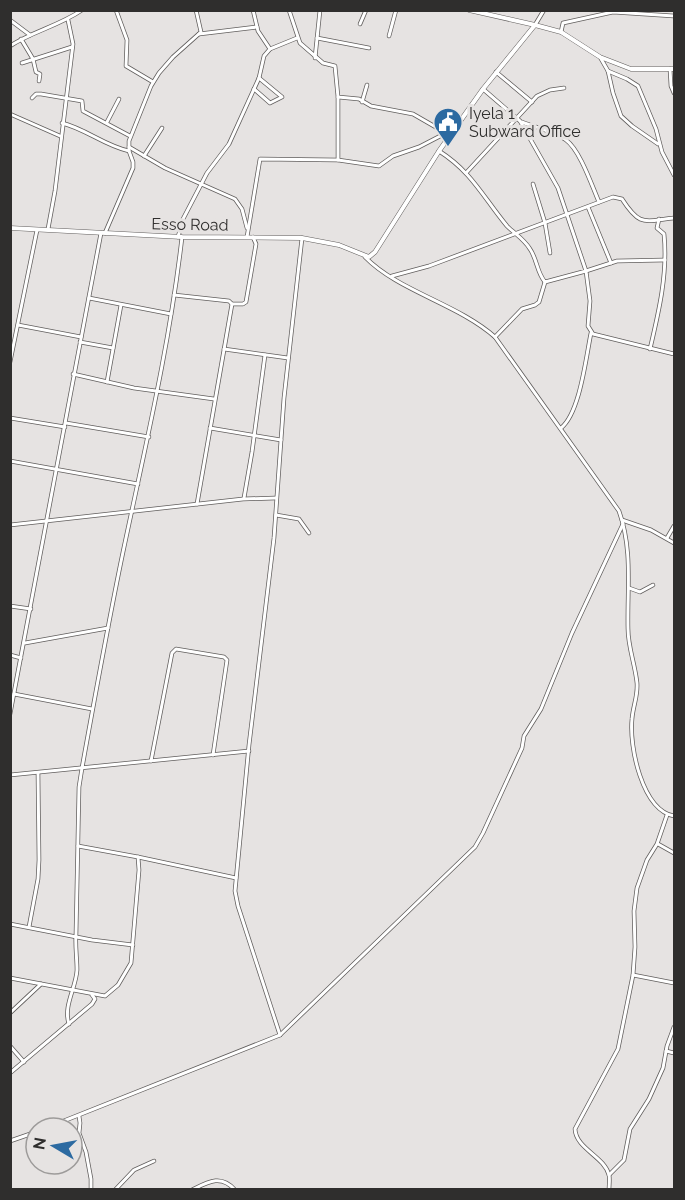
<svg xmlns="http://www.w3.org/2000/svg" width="685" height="1200" font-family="Raleway,sans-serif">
  <rect width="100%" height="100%" fill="#e6e3e2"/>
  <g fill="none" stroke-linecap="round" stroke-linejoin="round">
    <g stroke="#615e5d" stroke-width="4.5">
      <g id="minor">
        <path d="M116,10L127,40L126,66L153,82"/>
        <path d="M289,10L300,43L323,63L335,66L338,97L359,99L371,106L413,114L446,133"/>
        <path d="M10,20L30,35"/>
        <path d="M360,24L366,10"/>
        <path d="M535,25L544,10"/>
        <path d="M561,32L563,23L613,12L674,16"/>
        <path d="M199,34L257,27"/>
        <path d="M389,36L396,10"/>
        <path d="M317,38L369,48"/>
        <path d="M21,39L33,59L36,72L40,74L39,81"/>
        <path d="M10,46C33,31 59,26 82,10"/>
        <path d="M270,49L297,38"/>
        <path d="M600,57L608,71L613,93L621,116L632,126L658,144"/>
        <path d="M315,58L320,10"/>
        <path d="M22,63L72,47"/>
        <path d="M670,69L671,86L674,93"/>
        <path d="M608,71L627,79L638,86L656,129L662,152L674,175"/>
        <path d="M496,72L532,102"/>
        <path d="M254,89L270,103L282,97L259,78"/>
        <path d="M338,97V160"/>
        <path d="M32,98L36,94H41L82,101L83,111L130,136"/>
        <path d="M362,102L367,85"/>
        <path d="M10,114L60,136"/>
        <path d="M107,122L119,99"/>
        <path d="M522,122C534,127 555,132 566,140C580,150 592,186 599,202"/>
        <path d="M62,123C86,129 105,146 129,151"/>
        <path d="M129,147L165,168L235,199L242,209L247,228"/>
        <path d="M439,151C472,172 483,197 507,226C515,234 524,239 530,249C537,259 537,273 545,282L586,271L558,188L520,121L483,89"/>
        <path d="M144,156L162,128"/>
        <path d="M466,173L537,96L550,90L564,88"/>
        <path d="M533,184L545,223L550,253"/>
        <path d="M588,207L611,263"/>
        <path d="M48,229L55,191L73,44L68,20"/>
        <path d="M105,233L133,168V162L129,151V141L151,86L159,73L173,57L201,32L196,10"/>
        <path d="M178,237L183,219L207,173L229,144L259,78L264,56L270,49L258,31L253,10"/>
        <path d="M247,237L260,159L338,160L379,166L393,156L419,147L446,133"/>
        <path d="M365,257C398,291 458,304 495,337L619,511C633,550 627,589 628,629C628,647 635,664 637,683C638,696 633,706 632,719C629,746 642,810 674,816"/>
        <path d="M665,260L617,261L586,271L590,301L588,326L593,334L674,354"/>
        <path d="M392,276L429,266L613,197L622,199C640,227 644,221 674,218"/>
        <path d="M174,295L229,301L232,304L197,504"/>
        <path d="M89,298L171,314"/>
        <path d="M232,304H243L246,302L256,244L253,237"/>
        <path d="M18,325L81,337"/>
        <path d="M495,337L522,309L535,305L539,302L545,282"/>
        <path d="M80,342L113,348"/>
        <path d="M224,349L288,358"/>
        <path d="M650,349C659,311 668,273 664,234L657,228L659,219"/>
        <path d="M10,362L37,230"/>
        <path d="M73,374L134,388L214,399"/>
        <path d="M107,382L121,305"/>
        <path d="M10,418L65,427"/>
        <path d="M66,423L149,437"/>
        <path d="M210,428L281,440"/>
        <path d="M561,428C580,413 586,357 591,333"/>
        <path d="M10,461L138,484"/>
        <path d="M244,498L252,452L265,355"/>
        <path d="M276,515L299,519L309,533"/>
        <path d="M622,520L651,530L674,543"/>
        <path d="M10,525L243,499L276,498"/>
        <path d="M667,538L674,526"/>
        <path d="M629,588L640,592L653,585"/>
        <path d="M10,606L31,609"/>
        <path d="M25,643L108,628"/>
        <path d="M10,655L21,658"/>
        <path d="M14,694L92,709"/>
        <path d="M10,714L101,233"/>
        <path d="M151,761L172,653L176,649L224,657L227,660L213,755"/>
        <path d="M10,775L249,751"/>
        <path d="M658,844L674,853"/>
        <path d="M138,857L236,878"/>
        <path d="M10,924L92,940L133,945"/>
        <path d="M29,927L38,879L39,860L38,773"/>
        <path d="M633,975L674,983"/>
        <path d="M10,978L105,996L118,985L131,963L139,870L138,857L78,846"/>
        <path d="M10,1013L41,984"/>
        <path d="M69,1024C63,1006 76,988 77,970C77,958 75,946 76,934C77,885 78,836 79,787L82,768C95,696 108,624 123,552C145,448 170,343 182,237"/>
        <path d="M280,1035L238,906L235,891L249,745L274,538L284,398L302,238"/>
        <path d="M10,1046L24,1062"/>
        <path d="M666,1051L674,1053"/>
        <path d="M10,1073L92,1004L95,999L92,995"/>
        <path d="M79,1116L80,1123L79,1133L86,1152L91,1179V1190"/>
        <path d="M46,1128L280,1035L475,847L483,833L522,748L524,736L541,709L572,633L623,524"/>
        <path d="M10,1141L36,1132"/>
        <path d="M609,1175L624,1160L630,1129L649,1099L663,1068L667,1046L674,1027"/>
        <path d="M115,1190L134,1170L154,1161"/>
        <path d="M192,1190C208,1182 221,1174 235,1190"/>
        <path d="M609,1190C609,1185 610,1179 609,1175C604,1156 576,1149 575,1129L618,1049L633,975L635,947L634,911L637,888L647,860L657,844L667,815"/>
      </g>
    </g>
    <g stroke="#615e5d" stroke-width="5">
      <g id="tertiary">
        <path d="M469,10L535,25L561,32L600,57L631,69H674"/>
        <path d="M10,228L182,237L302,238L339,245L369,257L375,252L439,151L483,89L535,25"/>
      </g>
    </g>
    <use href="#minor" stroke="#fff" stroke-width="3"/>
    <use href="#tertiary" stroke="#fff" stroke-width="4"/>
  </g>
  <defs>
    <g id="civic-pin" transform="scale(1.5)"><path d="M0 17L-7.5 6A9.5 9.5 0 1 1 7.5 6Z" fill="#2c6aa1" stroke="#e6e3e2"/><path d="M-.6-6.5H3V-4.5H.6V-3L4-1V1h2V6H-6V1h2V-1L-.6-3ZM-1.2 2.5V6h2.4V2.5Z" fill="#fff"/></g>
  </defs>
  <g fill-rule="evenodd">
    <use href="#civic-pin" x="448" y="122"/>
  </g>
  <g text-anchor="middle" stroke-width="6" stroke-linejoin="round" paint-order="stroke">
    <g font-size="16" fill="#2f2e2d" stroke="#e6e3e2" text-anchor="start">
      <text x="469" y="119">Iyela 1<tspan x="469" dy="18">Subward Office</tspan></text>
    </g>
    <g font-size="16" fill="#2f2e2d" stroke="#e6e3e2">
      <text transform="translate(190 224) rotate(1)" y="6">Esso Road</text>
    </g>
  </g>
  <rect width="685" height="1200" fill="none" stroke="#2f2e2d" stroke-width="24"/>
  <g transform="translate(54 1146) rotate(280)"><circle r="28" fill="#e6e3e2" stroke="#9d9b9a" stroke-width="1.5"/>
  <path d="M0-4.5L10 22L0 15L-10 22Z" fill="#2c6aa1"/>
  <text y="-9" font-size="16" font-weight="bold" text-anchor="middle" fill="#2f2e2d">N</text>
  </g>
</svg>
